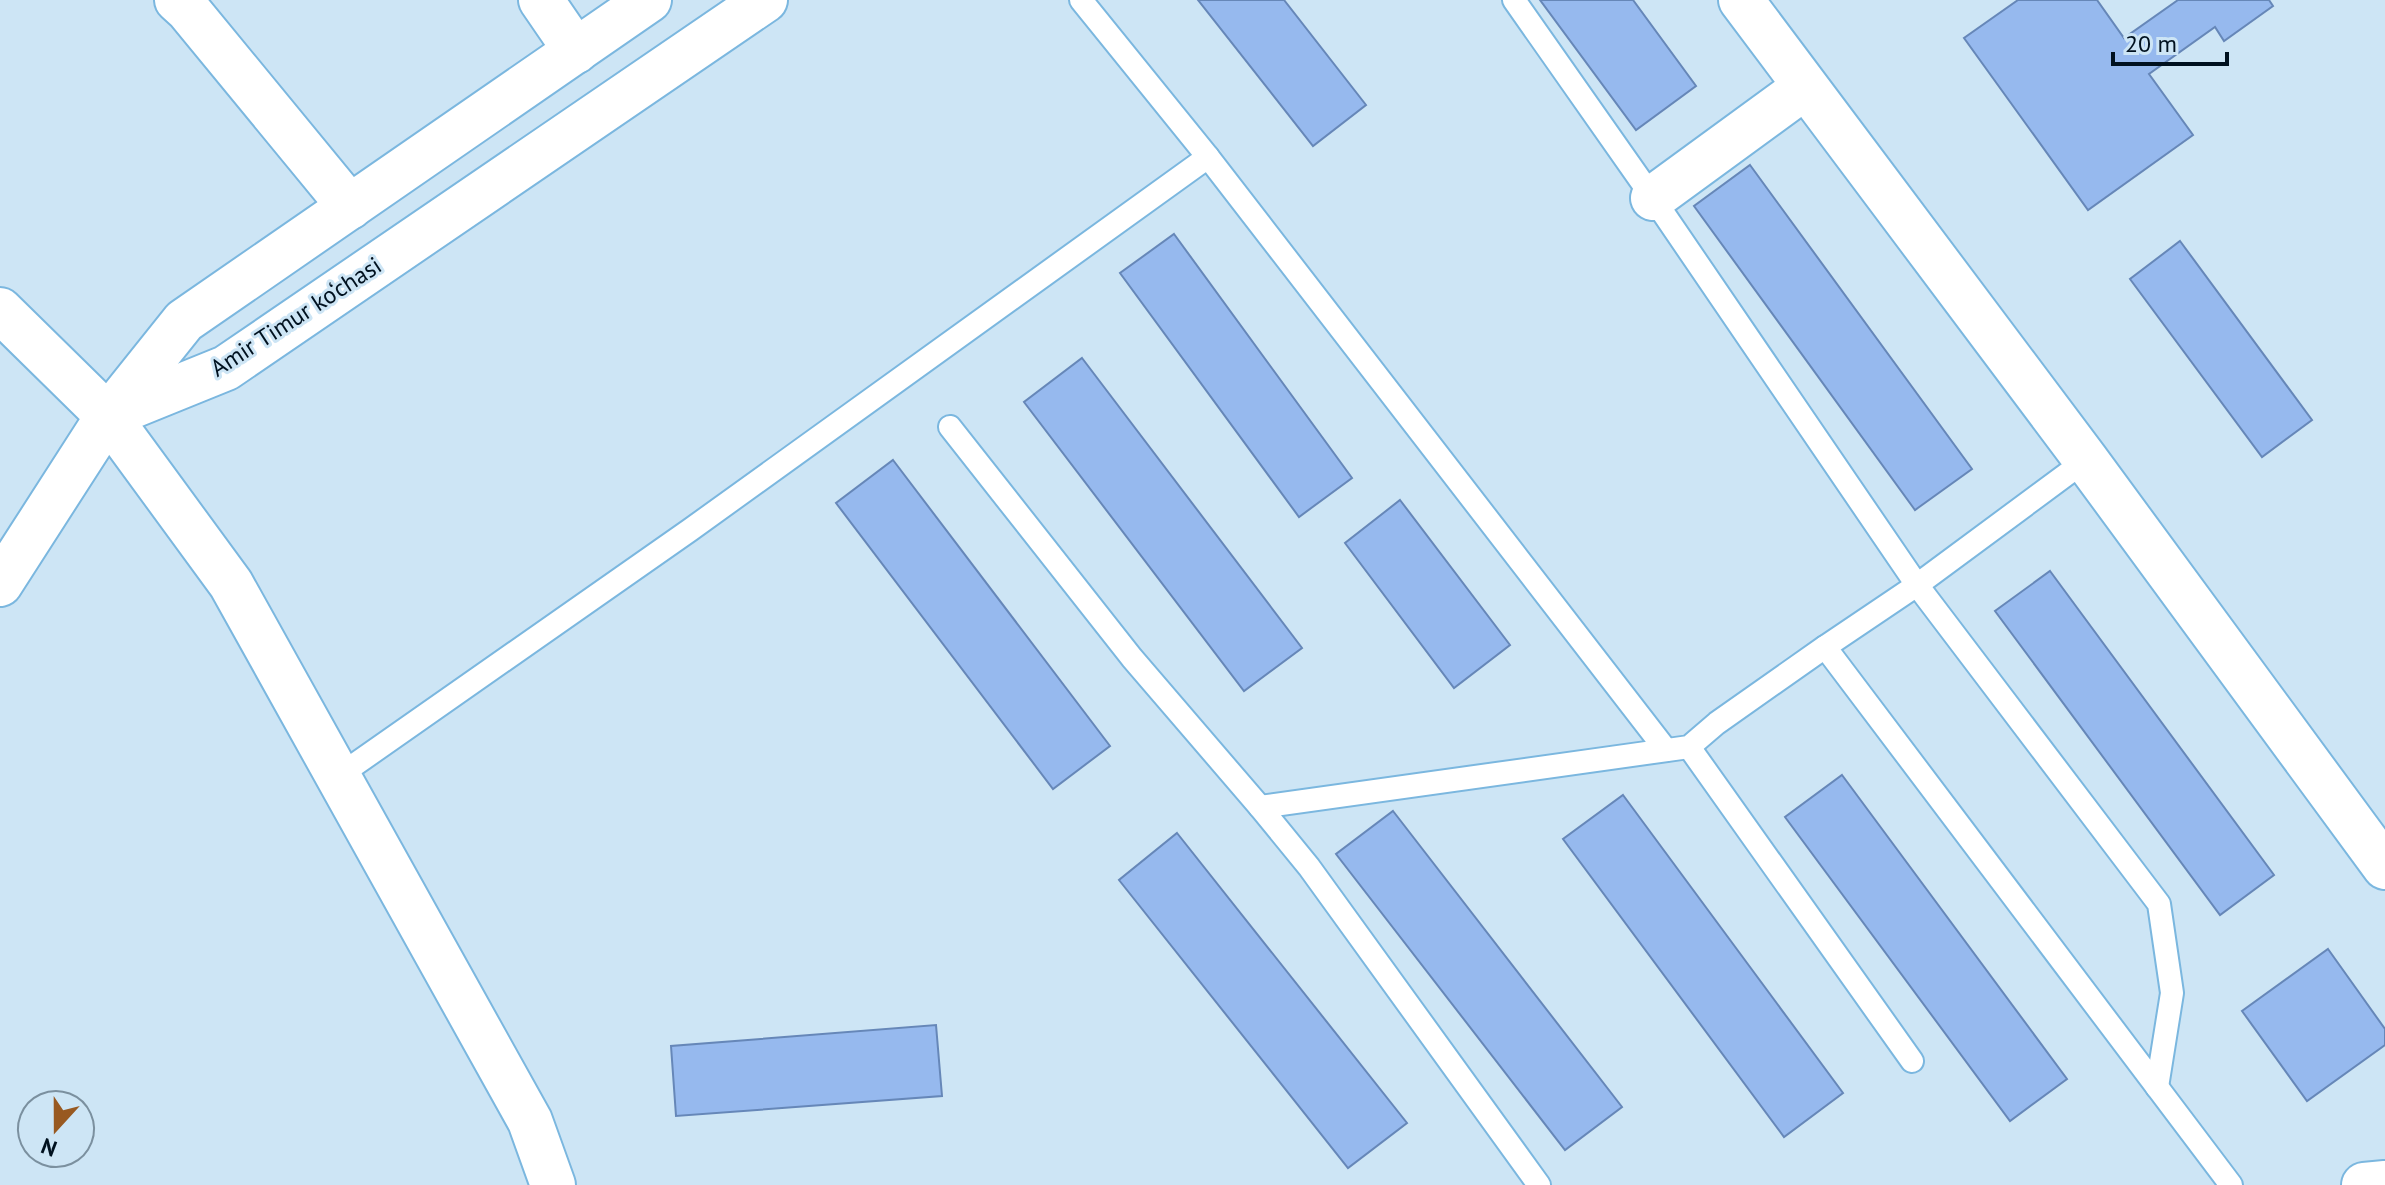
<svg xmlns="http://www.w3.org/2000/svg" width="2385" height="1185" font-family="'PT Sans',sans-serif">
  <rect width="100%" height="100%" fill="#cde5f5"/>
  <g fill="#96b9ee" stroke="#6687b8" stroke-width="2">
    <path d="M1198,0H1284L1366,105L1313,146Z"/>
    <path d="M1540,0H1633L1696,86L1636,130Z"/>
    <path d="M2018,0H2097L2124,38L2178,0H2269L2273,6L2224,41L2215,27L2149,74L2193,135L2088,210L1964,38Z"/>
    <path d="M1750,165L1972,469L1915,510L1694,206Z"/>
    <path d="M1174,234L1352,478L1299,517L1120,273Z"/>
    <path d="M2180,241L2312,420L2262,457L2130,279Z"/>
    <path d="M1082,358L1302,648L1244,691L1024,402Z"/>
    <path d="M893,460L1110,746L1053,789L836,503Z"/>
    <path d="M1400,500L1510,645L1454,688L1345,543Z"/>
    <path d="M2050,571L2274,875L2220,915L1995,611Z"/>
    <path d="M1842,775L2067,1079L2010,1121L1785,817Z"/>
    <path d="M1623,795L1843,1093L1784,1137L1563,839Z"/>
    <path d="M1393,811L1622,1107L1565,1150L1336,854Z"/>
    <path d="M1177,833L1407,1123L1348,1168L1119,880Z"/>
    <path d="M2328,949L2385,1029V1045L2307,1101L2242,1011Z"/>
    <path d="M936,1025L942,1096L676,1116L671,1046Z"/>
  </g>
  <g fill="none" stroke-linecap="round" stroke-linejoin="round">
    <g stroke="#7bb7df" stroke-width="26">
      <g id="lane">
        <path d="M1514,0L1653,198L1917,585L2159,904L2172,993L2157,1087"/>
        <path d="M1208,157L1666,750"/>
        <path d="M950,427L1132,658L1260,807"/>
        <path d="M2086,460L1917,585L1825,647L2231,1185"/>
        <path d="M1689,747L1912,1061"/>
        <path d="M337,777L690,530L1208,157L1081,0"/>
        <path d="M1539,1185L1309,867L1260,807L1689,747L1717,723L1825,647"/>
      </g>
    </g>
    <g stroke="#7bb7df" stroke-width="48">
      <g id="street">
        <path d="M177,0L188,10L350,207"/>
        <path d="M541,0L576,51"/>
        <path d="M1741,0L2086,460L2385,867"/>
        <path d="M1653,198L1805,87"/>
        <path d="M0,310L108,416L231,584L530,1121L553,1185"/>
      </g>
    </g>
    <g stroke="#7bb7df" stroke-width="48">
      <g id="secondary">
        <path d="M110,415L226,368L765,0"/>
        <path d="M0,584L108,416L184,321L649,0"/>
        <path d="M2364,1185L2385,1183"/>
      </g>
    </g>
    <use href="#lane" stroke="#fff" stroke-width="22"/>
    <use href="#street" stroke="#fff" stroke-width="44"/>
    <use href="#secondary" stroke="#fff" stroke-width="44"/>
  </g>
  <g text-anchor="middle" stroke-width="6" stroke-linejoin="round" paint-order="stroke">
    <g font-size="24" fill="#00111f" stroke="#cde5f5">
      <text transform="translate(296 317) rotate(-33)" y="8">Amir Timur ko‘chasi</text>
    </g>
  </g>
  <g transform="translate(56 1129) rotate(201)"><circle r="38" fill="#cde5f5" stroke="#7b909f" stroke-width="2"/>
  <path d="M0-6L14 30L0 20L-14 30Z" fill="#985921"/>
  <text y="-12" font-size="22" font-weight="bold" text-anchor="middle" fill="#00111f">N</text>
  </g>
  <path d="M2113 52v12h114v-12" fill="none" stroke="#00111f" stroke-width="4"/>
  <text x="2125" y="52" font-size="24" fill="#00111f" stroke="#cde5f5" stroke-width="6" paint-order="stroke">20 m</text>
</svg>
